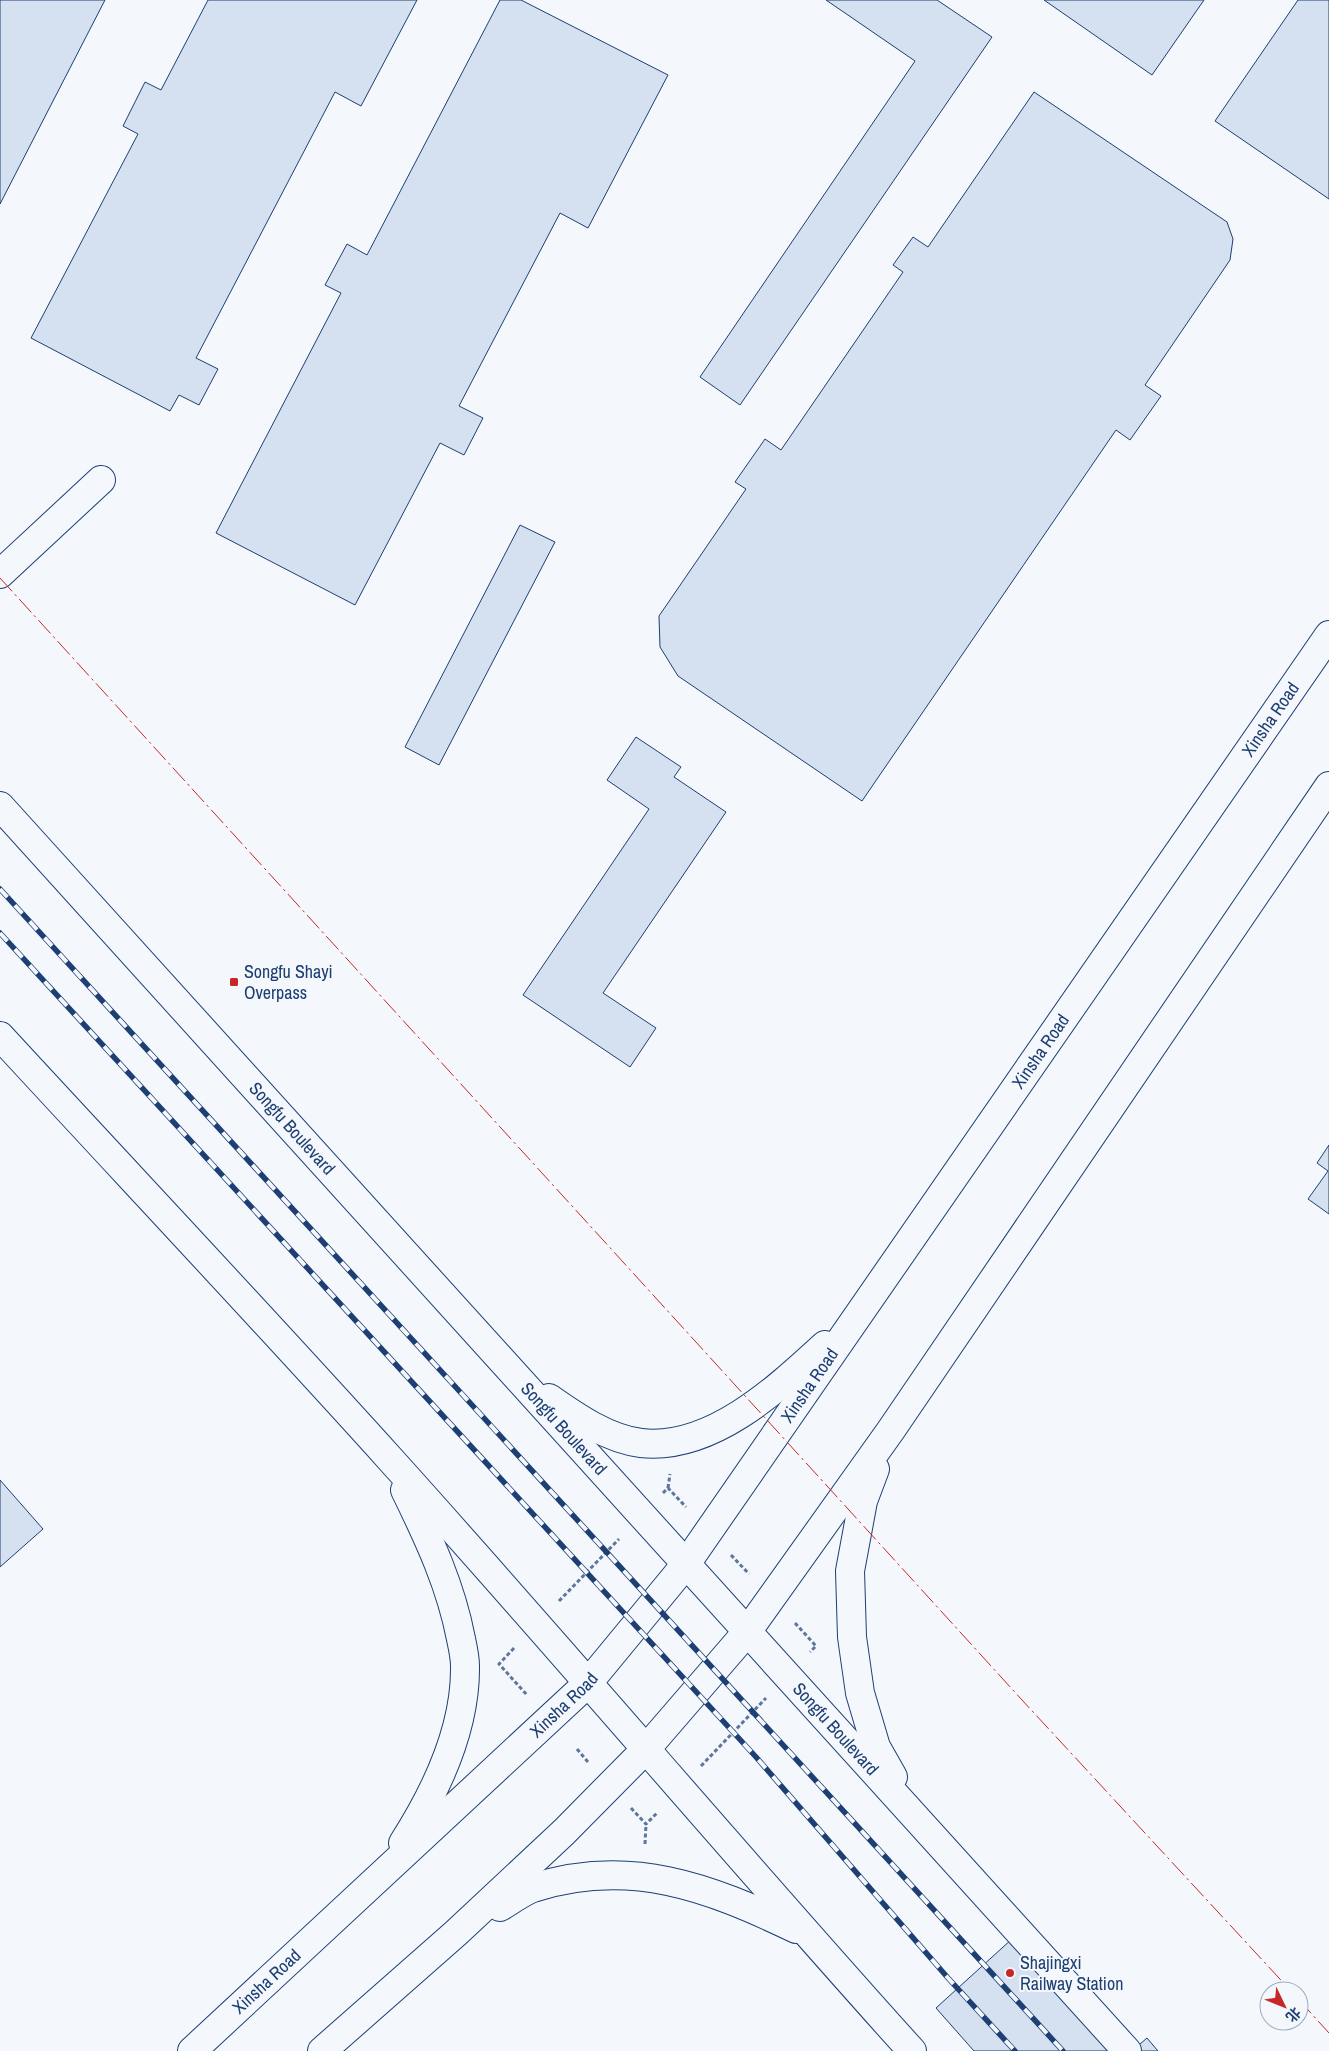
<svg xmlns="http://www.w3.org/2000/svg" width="1329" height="2051" font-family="'Archivo Narrow','Noto Sans SC',sans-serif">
  <rect width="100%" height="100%" fill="#f4f7fb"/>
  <g fill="#d5e0f0" stroke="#1d3f73">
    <path d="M0,0H105L0,204Z"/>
    <path d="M208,0H417L361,106L335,92L196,358L218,369L199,405L179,395L170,411L31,338L138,134L123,126L145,82L161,90Z"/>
    <path d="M500,0H521L668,75L588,228L560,213L459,406L483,418L464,455L440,443L355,605L216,533L341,293L325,285L347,244L367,255Z"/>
    <path d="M826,0H937L992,37L740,405L700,377L915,61Z"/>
    <path d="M1044,0H1204L1152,75Z"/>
    <path d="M1298,0H1329V199L1215,121Z"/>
    <path d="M1034,92L1227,222L1233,239L1230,260L1145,385L1161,396L1130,440L1116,430L862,801L678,676L660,647L659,616L746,489L735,482L765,439L781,450L903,272L893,265L913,237L928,247Z"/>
    <path d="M520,525L555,542L439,765L405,747Z"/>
    <path d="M636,737L681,767L674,777L726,812L603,993L656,1028L630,1067L523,995L649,809L607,780Z"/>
    <path d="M1329,1145V1214L1308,1199L1328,1171L1317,1163Z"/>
    <path d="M0,1480L43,1529L0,1567Z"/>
    <path d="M1013,1938L1115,2051H974L936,2008Z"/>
    <path d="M1147,2038L1158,2051H1132Z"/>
  </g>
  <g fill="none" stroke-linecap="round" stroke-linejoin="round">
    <g stroke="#1d3f73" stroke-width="30">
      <path id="minor" d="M0,574L101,480"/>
    </g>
    <g stroke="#1d3f73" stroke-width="30">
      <g id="major">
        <path id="s1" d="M0,806L1127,2051"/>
        <path d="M0,1036C130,1177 262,1317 391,1460C567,1655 736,1856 912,2051"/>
        <path d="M549,1398C576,1417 608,1439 641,1443C711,1451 777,1389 825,1345"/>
        <path d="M875,1469L863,1501L850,1571L852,1637L860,1693L876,1747L893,1777"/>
        <path d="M403,1843C437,1790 466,1729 465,1666C465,1657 463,1648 461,1639C451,1586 429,1539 405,1490"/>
        <path d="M500,1907C510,1901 522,1892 533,1888C629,1857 709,1887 796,1929"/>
        <path id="s2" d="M192,2051L588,1683L686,1564L1329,635"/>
        <path d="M322,2051L456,1933L564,1832L646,1749L747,1632L891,1430L1329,786"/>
      </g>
    </g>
    <g stroke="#5e769c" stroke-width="3" stroke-dasharray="4 2.5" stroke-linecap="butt">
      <path d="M668,1488L670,1474"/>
      <path d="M663,1493L668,1488L686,1507"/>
      <path d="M731,1555L749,1574"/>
      <path d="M559,1601L619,1539"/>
      <path d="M795,1623L816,1646L810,1652"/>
      <path d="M514,1648L499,1664L527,1695"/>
      <path d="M577,1749L588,1762"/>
      <path d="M701,1766L766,1698"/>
      <path d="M631,1808L646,1824L658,1812"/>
      <path d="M645,1844L646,1824"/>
    </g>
    <use href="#minor" stroke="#f4f7fb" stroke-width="28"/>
    <use href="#major" stroke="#f4f7fb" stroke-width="28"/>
    <g stroke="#1d3f73" stroke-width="5.5">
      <g id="rail">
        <path d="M0,889L1063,2051"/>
        <path d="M0,933L756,1757L948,1978L1015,2051"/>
      </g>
    </g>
    <use href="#rail" stroke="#f4f7fb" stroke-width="4" stroke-dasharray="11" stroke-linecap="butt"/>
    <g stroke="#c62828" stroke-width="1" stroke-dasharray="18 4 2.5 4" stroke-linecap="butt">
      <path d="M0,578L1022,1700L1291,1991"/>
      <path d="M1299,2000L1329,2033"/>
    </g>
  </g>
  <g fill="#c62828" stroke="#f4f7fb" stroke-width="2">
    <rect x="229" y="977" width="10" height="10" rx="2.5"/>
    <circle cx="1010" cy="1973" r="5"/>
  </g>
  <g text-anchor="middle" stroke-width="4" stroke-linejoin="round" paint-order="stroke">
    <g font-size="18" fill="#1d3f73" stroke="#f4f7fb">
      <text dy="6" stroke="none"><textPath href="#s2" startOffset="1722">Xinsha Road</textPath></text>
      <text dy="6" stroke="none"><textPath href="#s2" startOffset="1318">Xinsha Road</textPath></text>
      <text dy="6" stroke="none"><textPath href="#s1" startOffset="435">Songfu Boulevard</textPath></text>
      <text dy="6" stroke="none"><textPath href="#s2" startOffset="912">Xinsha Road</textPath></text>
      <text dy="6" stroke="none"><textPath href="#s1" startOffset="840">Songfu Boulevard</textPath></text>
      <text dy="6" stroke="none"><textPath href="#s2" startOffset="508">Xinsha Road</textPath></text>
      <text dy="6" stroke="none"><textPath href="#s1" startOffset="1245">Songfu Boulevard</textPath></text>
      <text dy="6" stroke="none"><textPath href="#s2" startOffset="102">Xinsha Road</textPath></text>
    </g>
    <g font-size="18" fill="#1d3f73" stroke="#f4f7fb" text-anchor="start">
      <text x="244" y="978">Songfu Shayi<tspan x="244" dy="21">Overpass</tspan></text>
      <text x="1020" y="1969">Shajingxi<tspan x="1020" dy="21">Railway Station</tspan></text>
    </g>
  </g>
  <g transform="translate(1284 2006) rotate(133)"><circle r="24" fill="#f4f7fb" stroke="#9eadc5"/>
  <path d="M0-4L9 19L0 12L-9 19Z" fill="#c62828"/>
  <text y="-8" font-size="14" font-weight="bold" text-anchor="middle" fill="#1d3f73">北</text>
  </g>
</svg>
